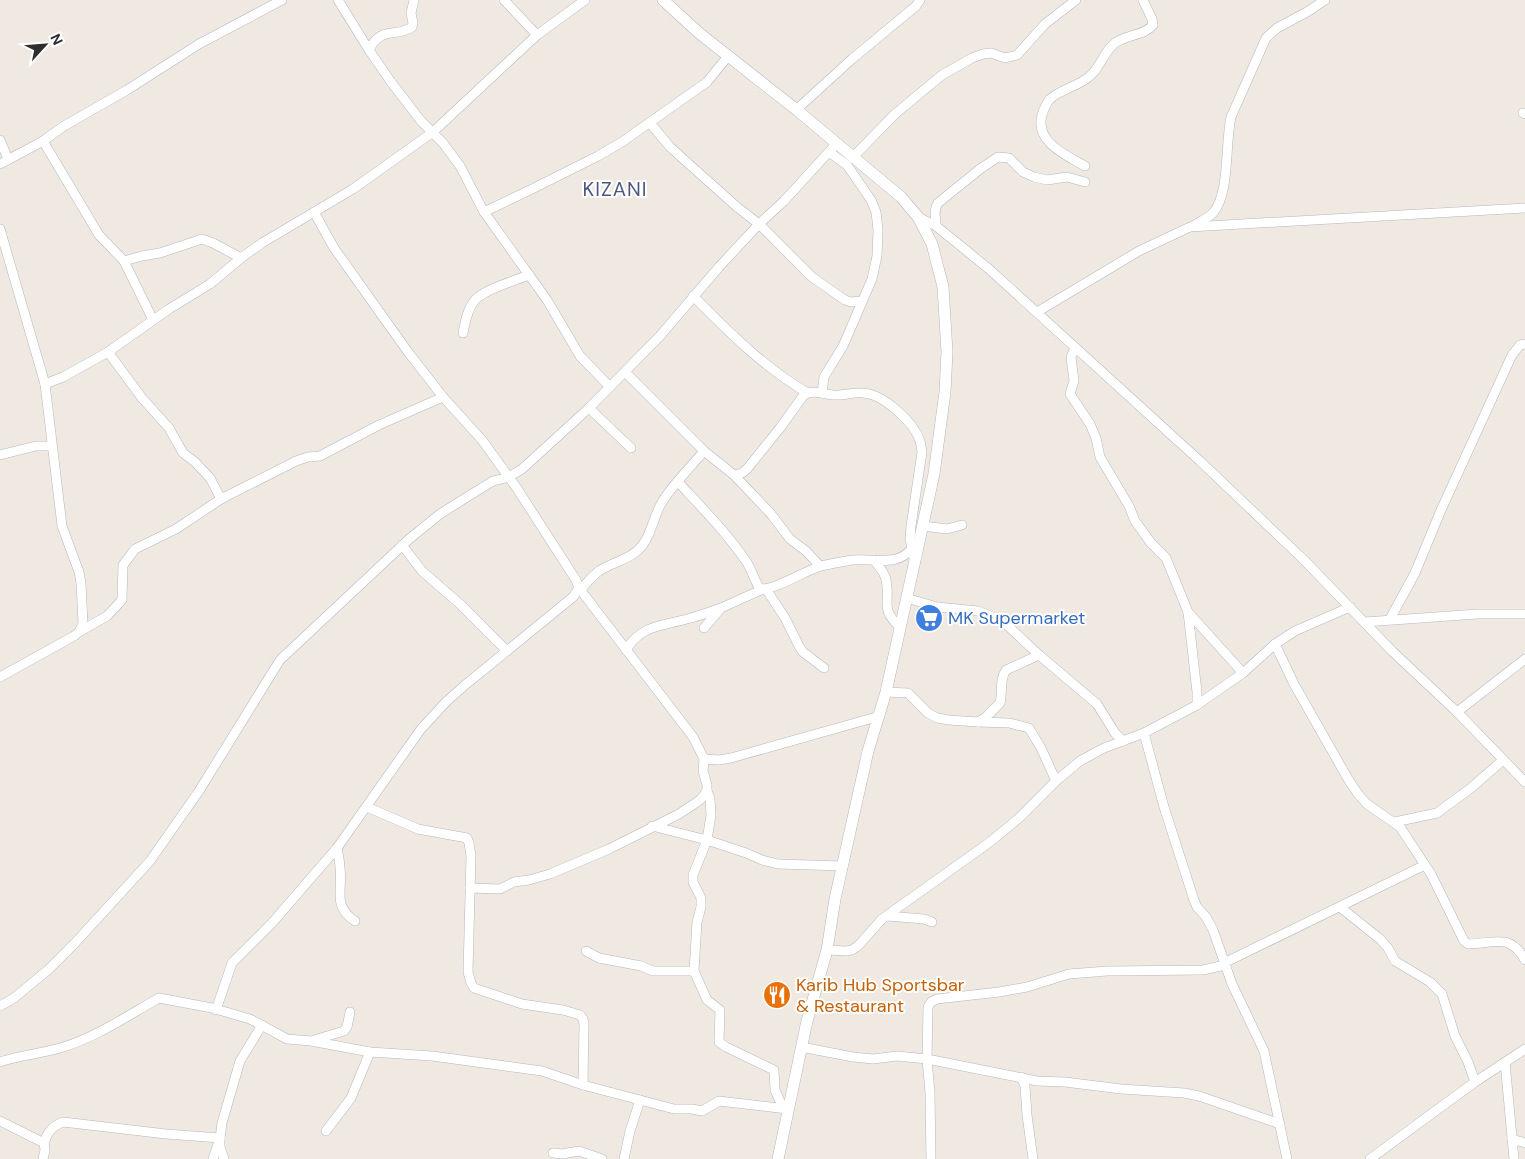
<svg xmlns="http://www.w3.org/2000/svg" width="1525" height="1159" font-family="'DM Sans',sans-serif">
  <rect width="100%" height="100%" fill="#efe9e1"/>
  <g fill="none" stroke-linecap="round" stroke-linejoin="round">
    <g stroke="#b4b7c1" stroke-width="10">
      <g id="street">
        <path d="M338,0L369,50"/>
        <path d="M414,0L411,13L413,23L412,27C397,38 381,25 369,50L391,82L421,121L443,143L460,166L484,212L547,300L580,356L610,387"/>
        <path d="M504,0L537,35"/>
        <path d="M796,110L852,59L916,6L920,0"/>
        <path d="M1523,113L1525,114"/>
        <path d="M650,123L670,147L737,207L759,224L812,277L845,300L851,302L862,301"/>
        <path d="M0,140L8,159"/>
        <path d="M43,141L99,235L124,261L153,320"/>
        <path d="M853,157L895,114L942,75L972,58L983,54L991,53L1005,58L1017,55L1045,24L1076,0"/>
        <path d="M0,164L43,141L64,126L127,90L199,44L282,0"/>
        <path d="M1085,166C1065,155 1032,140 1043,112C1045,107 1047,102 1050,99C1061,89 1079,86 1090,76C1101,67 1104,51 1115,43C1127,34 1144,36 1153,25L1152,19L1143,0"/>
        <path d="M484,212L532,189L598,156L622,142L707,82L728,56"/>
        <path d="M918,217L936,226L989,269L1200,461L1304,560L1392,651L1457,712L1525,782"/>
        <path d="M936,226C936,217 933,211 938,203L980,169L998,157L1009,158L1023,172L1034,177L1047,180L1067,177L1085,182"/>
        <path d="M1193,226C1199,222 1208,218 1213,213C1230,194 1225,143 1231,117L1266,38L1277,28L1307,12L1325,0"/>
        <path d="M0,229L45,384L62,526L79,572L81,583L83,624L79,632L74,636L0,677"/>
        <path d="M124,261L142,256L160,253L202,239L213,243L241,258"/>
        <path d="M693,296C728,331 764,368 808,393"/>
        <path d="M1037,312L1139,251L1190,227L1525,208"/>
        <path d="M463,333C465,323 467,309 475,300C485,289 514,281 529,275"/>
        <path d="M1075,348L1071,357L1074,381L1070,394L1090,424L1096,438L1100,457L1129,506L1135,521L1151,543L1166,558L1188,612L1243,673"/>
        <path d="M108,352L142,398L169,428L183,453L195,462L210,478L221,499"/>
        <path d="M625,372L704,451L734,475L771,514L790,539L806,551L820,566"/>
        <path d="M45,384L63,377L108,352L169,309L210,284L241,258L262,243L353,189L433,132L537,35L585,0"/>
        <path d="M822,393L824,377L843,346L872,279L877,256L878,230L876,212L871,200L847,165L829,152"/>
        <path d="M589,408L631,448"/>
        <path d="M0,455L36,446H52"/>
        <path d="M734,475L742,473L747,469L780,428L803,396C812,389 822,394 833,395C843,396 853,392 863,393C883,394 914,422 920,441C921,444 921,448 922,452L911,526L910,539L914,558"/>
        <path d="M678,482C702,508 726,532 746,561C752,570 754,580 760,589C776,590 804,571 821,566C830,564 839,562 847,561C869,556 897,569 912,548"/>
        <path d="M923,526L947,529L962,525"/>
        <path d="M402,545L422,571L461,605L507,651"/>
        <path d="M874,560C878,566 885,572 886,580C891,603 879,608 900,627"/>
        <path d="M766,589L785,618L799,646L803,652L824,668"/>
        <path d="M580,590C586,584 592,576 599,571C614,561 634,559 644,543C652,531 654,516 661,504C670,487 691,467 704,451"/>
        <path d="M906,598L937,607L978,611L995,618L1008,626L1039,655L1097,704L1115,733L1123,741"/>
        <path d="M1188,612L1197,692V705"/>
        <path d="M1390,619L1415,573L1441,510L1512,355L1520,345L1525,344"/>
        <path d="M1365,622L1477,614H1525"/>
        <path d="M704,628L721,608L763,589"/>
        <path d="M79,632L107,616L122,600L123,565L135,549L176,529L221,499L296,461L308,457L320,456L379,425L443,397"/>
        <path d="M1275,644L1294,684L1348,779L1358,794L1367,804L1400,827L1431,874L1464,941L1468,944C1493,944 1510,932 1525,960"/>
        <path d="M626,650C641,625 662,626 687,619C699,616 710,612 721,608"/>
        <path d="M886,692L908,693L928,713L937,718L949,720L978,722L986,717L1000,703C1003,692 999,680 1006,670L1039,655"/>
        <path d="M1457,712L1525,659"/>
        <path d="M978,722L1009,723L1029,728L1041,748L1056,781"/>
        <path d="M1144,733L1164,807L1194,900L1197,907L1206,917L1213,930L1232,984L1264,1051L1287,1159"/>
        <path d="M704,759L719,760L731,758L880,716"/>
        <path d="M707,791L710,798L711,815L707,840L693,875V882L701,898V907L697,922L694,971L707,1000L720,1010L719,1042L726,1047L774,1070L775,1090L783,1108"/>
        <path d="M367,807L418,829L467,838L469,843L471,856L468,972L471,983L474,988L522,1004L563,1010L580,1015L583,1019L584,1024L583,1085"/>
        <path d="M1395,822L1437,813L1471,788L1503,760"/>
        <path d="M652,826L707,840L746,853L762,860L778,864L843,866"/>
        <path d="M337,848C338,854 340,861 340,868C343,890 332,906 355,921"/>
        <path d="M470,888L500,889L514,882L529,880L550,874L609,849L679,814L700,800L707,791V785L703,771L704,759L693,737L579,588"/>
        <path d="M1340,907L1380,939L1388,948L1395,961L1430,982L1442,994L1455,1036L1468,1062L1475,1082"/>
        <path d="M887,916L924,919L932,922"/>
        <path d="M827,950L846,951L852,950L858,946L882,919L990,842L1019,818L1056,781L1080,761L1104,748L1144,733L1197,705L1243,673L1275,644L1295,631L1350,607"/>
        <path d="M586,951L599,958L641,966L653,971H694"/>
        <path d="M1224,963L1425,865"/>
        <path d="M0,1006L14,998L49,969L75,943L150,861L199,791L280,660L408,540L440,514L467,497L493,481L509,477L522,469L589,408L659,337L719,267L759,224L784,201L837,143"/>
        <path d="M216,1010L232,963L272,923L337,848L421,729L446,702L465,685L573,597L579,588L576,580L516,487L482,440L443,397L408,352L334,248L314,212"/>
        <path d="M314,1040L344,1031L347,1027L350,1012"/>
        <path d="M801,1047L853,1057L873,1059L897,1056L927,1059L1037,1081L1065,1082L1121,1089L1184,1093L1199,1096L1280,1124"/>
        <path d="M0,1062C20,1055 40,1054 60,1048C95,1038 127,1016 159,998L212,1008L250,1019L287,1039L311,1041L370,1052L432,1056L542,1071L583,1085L640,1100L674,1109H692L702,1111L719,1101L787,1109"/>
        <path d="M1505,1062L1514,1159"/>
        <path d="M1021,1077L1025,1086L1027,1115L1033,1159"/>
        <path d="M0,1121L44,1143L45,1150L43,1159"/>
        <path d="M326,1131L351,1098L370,1052"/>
        <path d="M1512,1139L1525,1143"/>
        <path d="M44,1143C48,1132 51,1127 63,1122L166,1134L220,1138L213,1159"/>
        <path d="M553,1153L562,1154L579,1151L602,1159"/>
        <path d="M224,1159L220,1147V1138L222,1123L240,1061L262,1025"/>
        <path d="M624,1159L630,1131L640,1100"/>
        <path d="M931,1159L930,1093L927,1059L928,1007L931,1002L937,999L999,992L1027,987L1069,974L1107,971L1203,970L1225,965"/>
        <path d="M1370,1159L1475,1082L1525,1049"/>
      </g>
    </g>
    <g stroke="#b4b7c1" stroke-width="12">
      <path id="secondary" d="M663,0L699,33L798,111L901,197L918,217L932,244L943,287L947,352L945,392L934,474L886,692L868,751L835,899L827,950L807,1021L778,1159"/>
    </g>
    <use href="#street" stroke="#fff" stroke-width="9"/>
    <use href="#secondary" stroke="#fff" stroke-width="11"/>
  </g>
  <defs>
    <g id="supermarket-disc" transform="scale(1.4375)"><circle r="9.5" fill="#3f7fe0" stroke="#fff"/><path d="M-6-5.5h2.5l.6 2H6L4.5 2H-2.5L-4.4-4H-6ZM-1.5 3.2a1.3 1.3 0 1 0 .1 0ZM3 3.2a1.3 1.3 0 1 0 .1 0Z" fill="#fff"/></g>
    <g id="restaurant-disc" transform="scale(1.4375)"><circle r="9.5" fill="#e8710a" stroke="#fff"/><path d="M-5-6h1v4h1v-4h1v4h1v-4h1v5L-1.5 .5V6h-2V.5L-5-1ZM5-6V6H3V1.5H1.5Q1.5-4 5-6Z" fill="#fff"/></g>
  </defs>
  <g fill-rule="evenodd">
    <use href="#supermarket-disc" x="929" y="618"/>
    <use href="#restaurant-disc" x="777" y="995"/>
  </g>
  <g text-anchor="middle" stroke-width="4" stroke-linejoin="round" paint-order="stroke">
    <g font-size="18" fill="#366cbe" stroke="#fff" text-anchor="start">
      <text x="948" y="624">MK Supermarket</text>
    </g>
    <g font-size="18" fill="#c56008" stroke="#fff" text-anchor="start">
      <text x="796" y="991">Karib Hub Sportsbar<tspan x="796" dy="21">&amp; Restaurant</tspan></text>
    </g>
    <g font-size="20" letter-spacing="1" fill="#4d5680" stroke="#fff">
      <text x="615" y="196">KIZANI</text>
    </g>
  </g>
  <g transform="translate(45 45) rotate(64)" stroke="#ffffff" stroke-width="4" paint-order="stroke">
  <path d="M0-4L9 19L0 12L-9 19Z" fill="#2e2e2e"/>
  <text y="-8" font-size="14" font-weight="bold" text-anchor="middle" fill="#2e2e2e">N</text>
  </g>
</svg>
